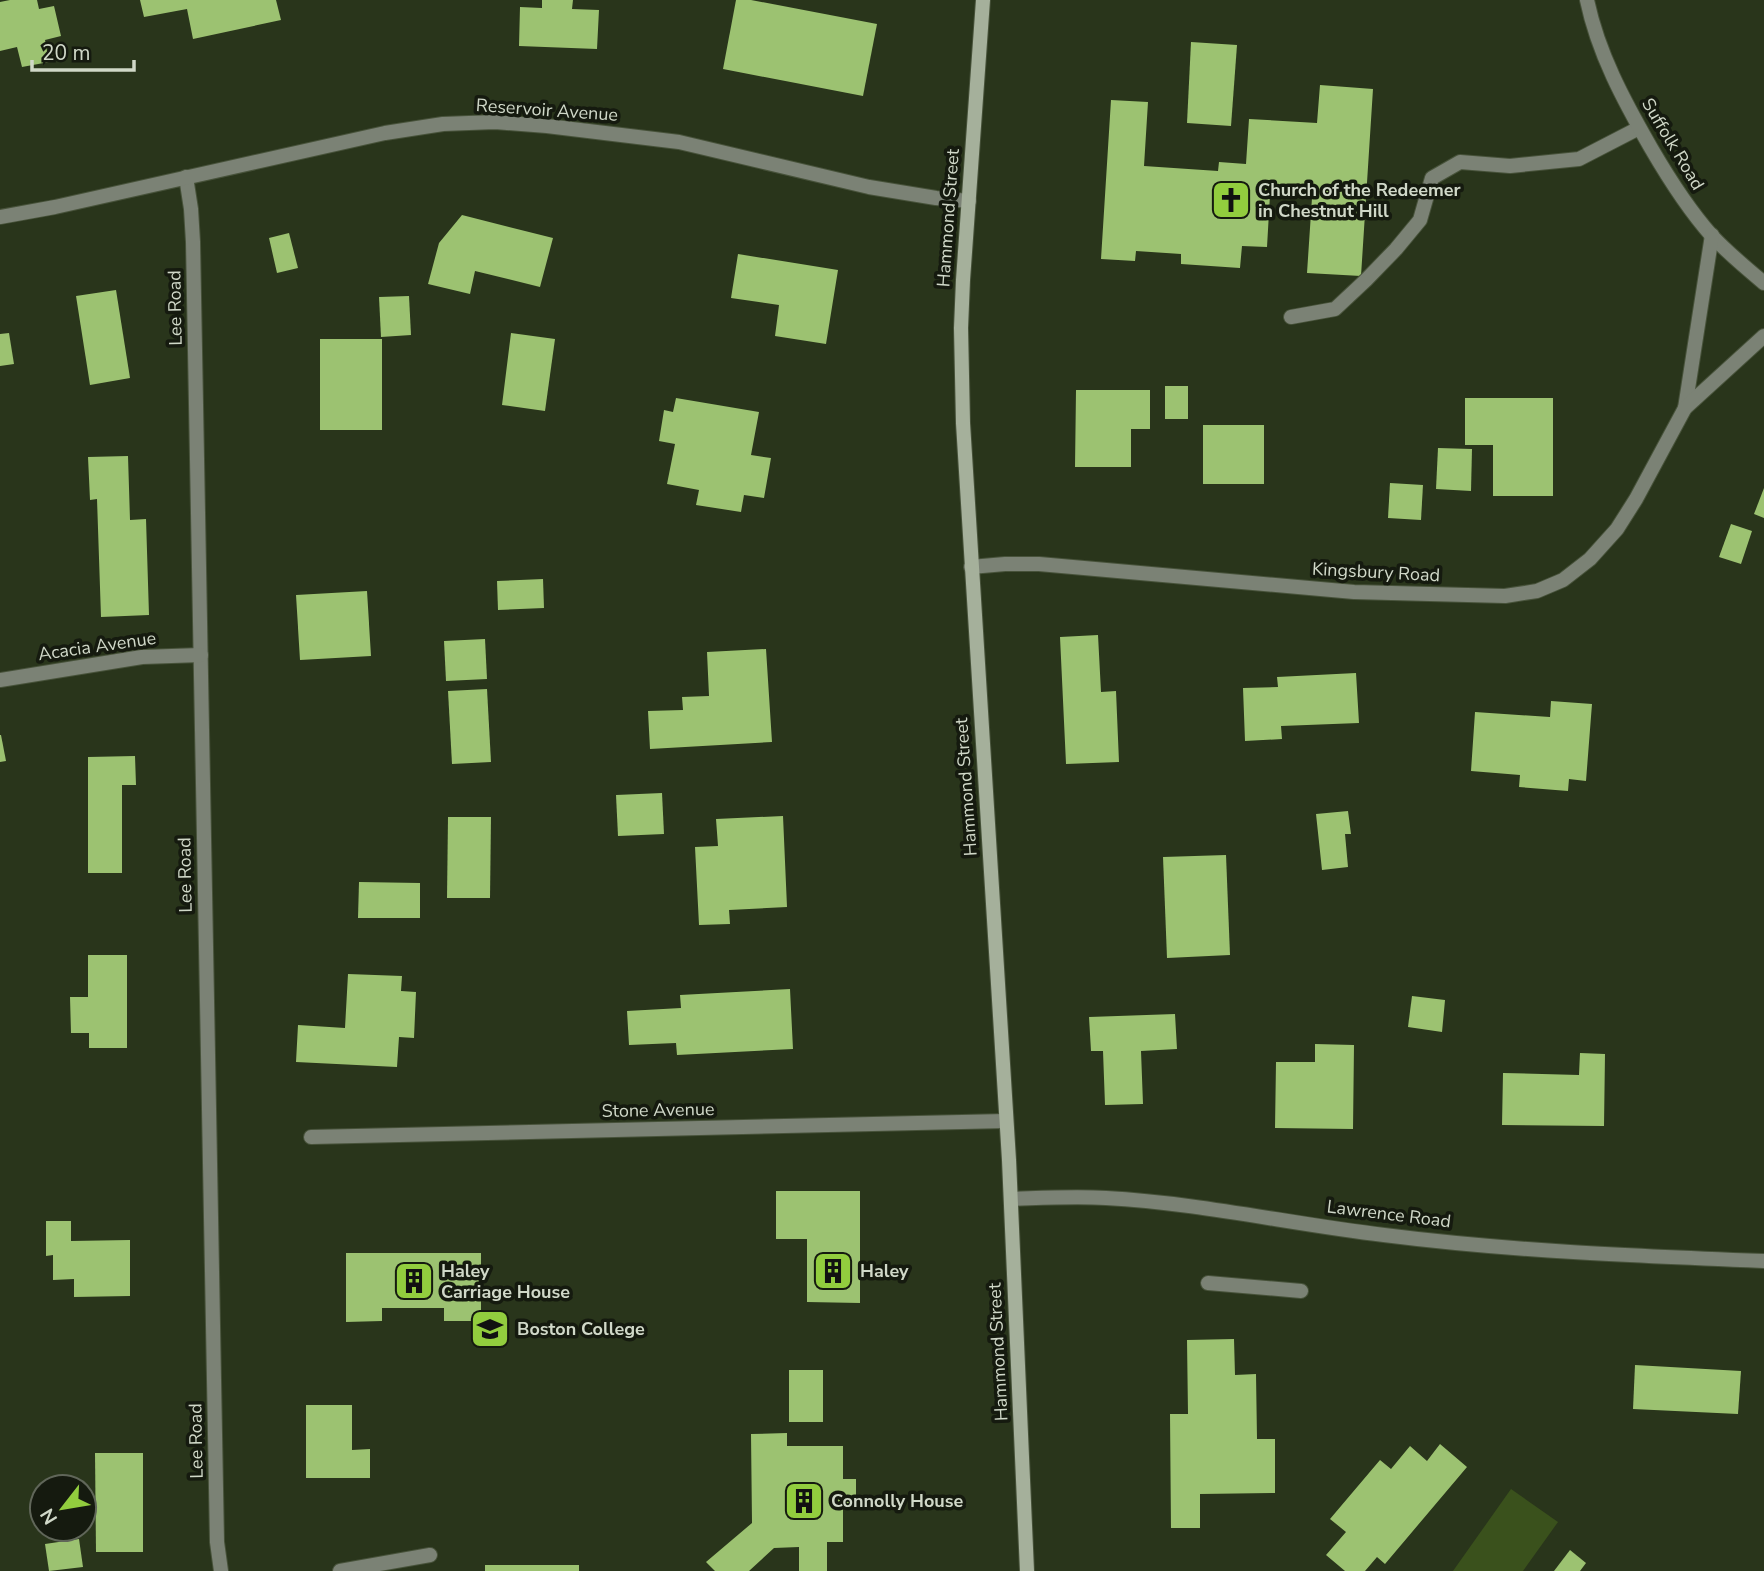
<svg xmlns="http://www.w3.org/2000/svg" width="1764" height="1571" font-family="'Nunito Sans',sans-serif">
  <rect width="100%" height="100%" fill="#29351b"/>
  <path fill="#3a511c" d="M1511,1489L1558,1522L1523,1571H1453Z"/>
  <g fill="#9cc271">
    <path d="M10,0H37L39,9L54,6L61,36L45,40L49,62L22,67L17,47L0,51V2Z"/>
    <path d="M140,0H276L281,20L193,39L187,9L144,17Z"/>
    <path d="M542,0H573L572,9L599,10L597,49L519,46L520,7L542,8Z"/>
    <path d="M736,0H751L877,24L863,96L723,69Z"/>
    <path d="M1191,42L1237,45L1231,126L1187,123Z"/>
    <path d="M1320,85L1373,89L1361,276L1307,273L1312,198L1270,195L1267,247L1242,246L1240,268L1181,264V254L1136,251L1135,261L1101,259L1111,100L1148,102L1144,166L1218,171L1219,162L1246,164L1249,119L1317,123Z"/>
    <path d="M462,215L553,238L540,287L475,271L470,294L428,284L439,243Z"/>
    <path d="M289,233L298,268L277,273L269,238Z"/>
    <path d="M738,254L838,270L826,344L775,336L779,305L731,298Z"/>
    <path d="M116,290L130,378L90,385L76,296Z"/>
    <path d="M409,296L411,335L381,337L379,297Z"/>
    <path d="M9,333L14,364L0,366V334Z"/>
    <path d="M511,333L555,339L545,411L502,405Z"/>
    <rect x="320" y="339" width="62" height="91"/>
    <rect x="1165" y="386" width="23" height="33"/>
    <path d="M1076,390H1150V429H1131V467H1075Z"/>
    <path d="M676,398L759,412L751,455L771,458L764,498L744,495L741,512L696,505L699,490L667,484L675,444L659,441L664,410L673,412Z"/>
    <path d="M1465,398H1553V496H1493V445H1465Z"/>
    <rect x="1203" y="425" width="61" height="59"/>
    <path d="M1438,448L1472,449L1471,491L1436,489Z"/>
    <path d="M128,456L130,520L146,519L149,615L101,617L97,499L90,500L88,457Z"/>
    <path d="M1390,483L1423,485L1421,520L1388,518Z"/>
    <path d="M1764,488V518L1754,514Z"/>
    <path d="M1731,524L1752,531L1741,564L1719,557Z"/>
    <path d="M543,579L544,608L498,610L497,581Z"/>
    <path d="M367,591L371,656L300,660L296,595Z"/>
    <path d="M1098,635L1101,692L1116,691L1119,762L1066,764L1060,637Z"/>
    <path d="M485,639L487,679L446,681L444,641Z"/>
    <path d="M766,649L772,742L650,749L648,711L683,710L682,697L709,696L707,652Z"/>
    <path d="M1356,673L1359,723L1281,726L1282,739L1245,741L1243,688L1278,687L1277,677Z"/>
    <path d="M487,689L491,762L452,764L448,691Z"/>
    <path d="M1551,701L1592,704L1586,781L1569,779L1568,791L1519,787L1520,775L1471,771L1475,712L1550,717Z"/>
    <path d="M0,735H1L6,761L0,762Z"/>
    <path d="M135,756L136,785H122V873H88V757Z"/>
    <path d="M662,793L664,834L618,836L616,795Z"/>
    <path d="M1348,811L1351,834H1345L1348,867L1322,870L1316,814Z"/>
    <path d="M783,816L787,907L729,910L730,924L699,925L695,847L718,846L716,819Z"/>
    <path d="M448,817H491L490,898H447Z"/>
    <path d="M1226,855L1230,955L1167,958L1163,857Z"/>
    <path d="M359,882L420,883V918H358Z"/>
    <path d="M88,955H127V1048H89V1033H71L70,997H88Z"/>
    <path d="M348,974L402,976L401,991L416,992L414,1038L399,1037L397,1067L296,1062L298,1025L345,1028Z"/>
    <path d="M790,989L793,1049L677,1055L676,1043L629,1045L627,1011L681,1008L680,995Z"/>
    <path d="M1412,996L1445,1000L1442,1032L1408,1027Z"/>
    <path d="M1175,1014L1177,1049L1141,1051L1143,1104L1105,1105L1103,1051H1091L1089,1017Z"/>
    <path d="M1315,1044L1354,1045L1353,1129L1275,1128L1276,1062H1315Z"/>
    <path d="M1580,1053L1605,1054L1604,1126L1502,1125L1503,1073L1579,1075Z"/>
    <path d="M776,1191H860V1303L807,1302V1239H776Z"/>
    <path d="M46,1221H71V1241L130,1240V1296L74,1297V1279L53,1280V1255L46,1256Z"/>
    <path d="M346,1253H481V1321H444V1308H382V1321L346,1322Z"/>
    <path d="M1234,1339L1235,1375L1256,1374L1257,1439H1275V1493L1200,1494V1528H1171L1170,1414H1188L1187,1340Z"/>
    <path d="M1635,1365L1741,1371L1738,1414L1633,1409Z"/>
    <rect x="789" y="1370" width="34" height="52"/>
    <path d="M306,1405H352V1450L370,1449V1478H306Z"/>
    <path d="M787,1433V1446H843V1479H856V1506H843V1542H827V1571H799V1547L774,1548L749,1571H715L706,1562L752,1523L751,1434Z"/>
    <path d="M1440,1444L1467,1467L1385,1564L1377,1557L1365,1571H1345L1326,1555L1346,1532L1330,1519L1380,1460L1391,1469L1410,1446L1427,1461Z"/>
    <path d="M95,1453H143V1552H96Z"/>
    <path d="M79,1539L83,1567L49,1571L45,1544Z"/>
    <path d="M1570,1550L1586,1563L1580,1571H1554Z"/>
    <rect x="485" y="1565" width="94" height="6"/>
  </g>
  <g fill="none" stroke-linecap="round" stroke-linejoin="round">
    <g stroke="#47523a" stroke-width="16">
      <g id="lane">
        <path d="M1291,317L1335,309L1366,280L1396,249L1420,220L1432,178L1460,162L1510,166L1579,159L1639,128"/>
        <path d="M1208,1283L1301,1291"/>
      </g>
    </g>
    <g stroke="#47523a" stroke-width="16">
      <g id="street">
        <path d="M1587,0C1598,53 1624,101 1651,148C1669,179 1688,209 1712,236C1728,253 1746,268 1764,283"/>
        <path d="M186,177L191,209L193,242L217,1542L221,1571"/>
        <path d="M0,217L55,207L385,133L443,124L495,122L547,126L679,142L869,187L936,198L969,201"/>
        <path d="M1685,408L1712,235"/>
        <path d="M971,567L1005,564H1039L1354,592L1505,596L1537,591L1563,580L1590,559L1617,529L1636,499L1685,408L1764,336"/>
        <path d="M0,680L142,657L201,655"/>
        <path d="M311,1137L1006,1121"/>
        <path d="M1011,1199C1042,1198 1074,1196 1106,1198C1199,1203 1291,1224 1384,1235C1510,1251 1637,1256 1764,1261"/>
        <path d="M340,1571L430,1555"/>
      </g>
    </g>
    <g stroke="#47523a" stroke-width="16">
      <path id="secondary" d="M983,0L963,280L961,328L963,423L1009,1160L1027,1571"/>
    </g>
    <use href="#lane" stroke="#7b8275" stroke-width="14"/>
    <use href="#street" stroke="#7b8275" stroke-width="14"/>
    <use href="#secondary" stroke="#a5b09b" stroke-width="14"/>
  </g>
  <defs>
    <g id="church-square" transform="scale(2.0125)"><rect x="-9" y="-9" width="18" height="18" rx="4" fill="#92cd3e" stroke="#151a0f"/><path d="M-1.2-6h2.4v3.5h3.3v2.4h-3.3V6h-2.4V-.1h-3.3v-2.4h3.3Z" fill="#111"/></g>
    <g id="building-square" transform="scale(2.0125)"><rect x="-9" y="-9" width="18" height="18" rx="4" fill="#92cd3e" stroke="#151a0f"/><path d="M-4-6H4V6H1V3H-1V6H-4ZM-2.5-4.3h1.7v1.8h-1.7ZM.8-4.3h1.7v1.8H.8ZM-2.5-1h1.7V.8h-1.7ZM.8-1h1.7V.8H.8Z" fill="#111"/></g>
    <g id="university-square" transform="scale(2.0125)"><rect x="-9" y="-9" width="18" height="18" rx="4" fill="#92cd3e" stroke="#151a0f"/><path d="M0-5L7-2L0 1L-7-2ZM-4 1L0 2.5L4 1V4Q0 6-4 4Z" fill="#111"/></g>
  </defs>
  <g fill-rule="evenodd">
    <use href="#church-square" x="1231" y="200"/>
    <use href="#building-square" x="833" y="1271"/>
    <use href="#building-square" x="414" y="1281"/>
    <use href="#university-square" x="490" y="1329"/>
    <use href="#building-square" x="804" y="1501"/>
  </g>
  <g text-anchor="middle" stroke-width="7" stroke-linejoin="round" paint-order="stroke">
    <g font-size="18" fill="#d0d8c8" stroke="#151a0f">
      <text transform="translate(547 110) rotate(4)" y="6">Reservoir Avenue</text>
      <text transform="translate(1673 144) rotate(59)" y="6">Suffolk Road</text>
      <text transform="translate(948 218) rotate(-86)" y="6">Hammond Street</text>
      <text transform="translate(175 308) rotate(-91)" y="6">Lee Road</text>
      <text transform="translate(1376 572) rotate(3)" y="6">Kingsbury Road</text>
      <text transform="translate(97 646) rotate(-8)" y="6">Acacia Avenue</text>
      <text transform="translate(966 787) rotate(-94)" y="6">Hammond Street</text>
      <text transform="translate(185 875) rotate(-91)" y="6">Lee Road</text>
      <text transform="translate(658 1110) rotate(-1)" y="6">Stone Avenue</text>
      <text transform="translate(1389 1214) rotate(7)" y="6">Lawrence Road</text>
      <text transform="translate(998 1352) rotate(-93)" y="6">Hammond Street</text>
      <text transform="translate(196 1441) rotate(-91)" y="6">Lee Road</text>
    </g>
    <g font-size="18" font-weight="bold" fill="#d0d8c8" stroke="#151a0f" text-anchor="start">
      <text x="1258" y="196">Church of the Redeemer<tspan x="1258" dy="21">in Chestnut Hill</tspan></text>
      <text x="441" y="1277">Haley<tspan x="441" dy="21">Carriage House</tspan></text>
      <text x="860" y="1277">Haley</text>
      <text x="517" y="1335">Boston College</text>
      <text x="831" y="1507">Connolly House</text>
    </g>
  </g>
  <g transform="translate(63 1508) rotate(239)"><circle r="33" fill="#151a0f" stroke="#606659" stroke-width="2"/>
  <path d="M0-5L12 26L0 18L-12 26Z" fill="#92cd3e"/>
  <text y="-10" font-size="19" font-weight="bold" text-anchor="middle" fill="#d0d8c8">N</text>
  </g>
  <path d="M32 60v10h102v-10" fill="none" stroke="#d0d8c8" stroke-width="3.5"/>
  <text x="42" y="60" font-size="21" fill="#d0d8c8" stroke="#151a0f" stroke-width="5" paint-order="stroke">20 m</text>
</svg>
